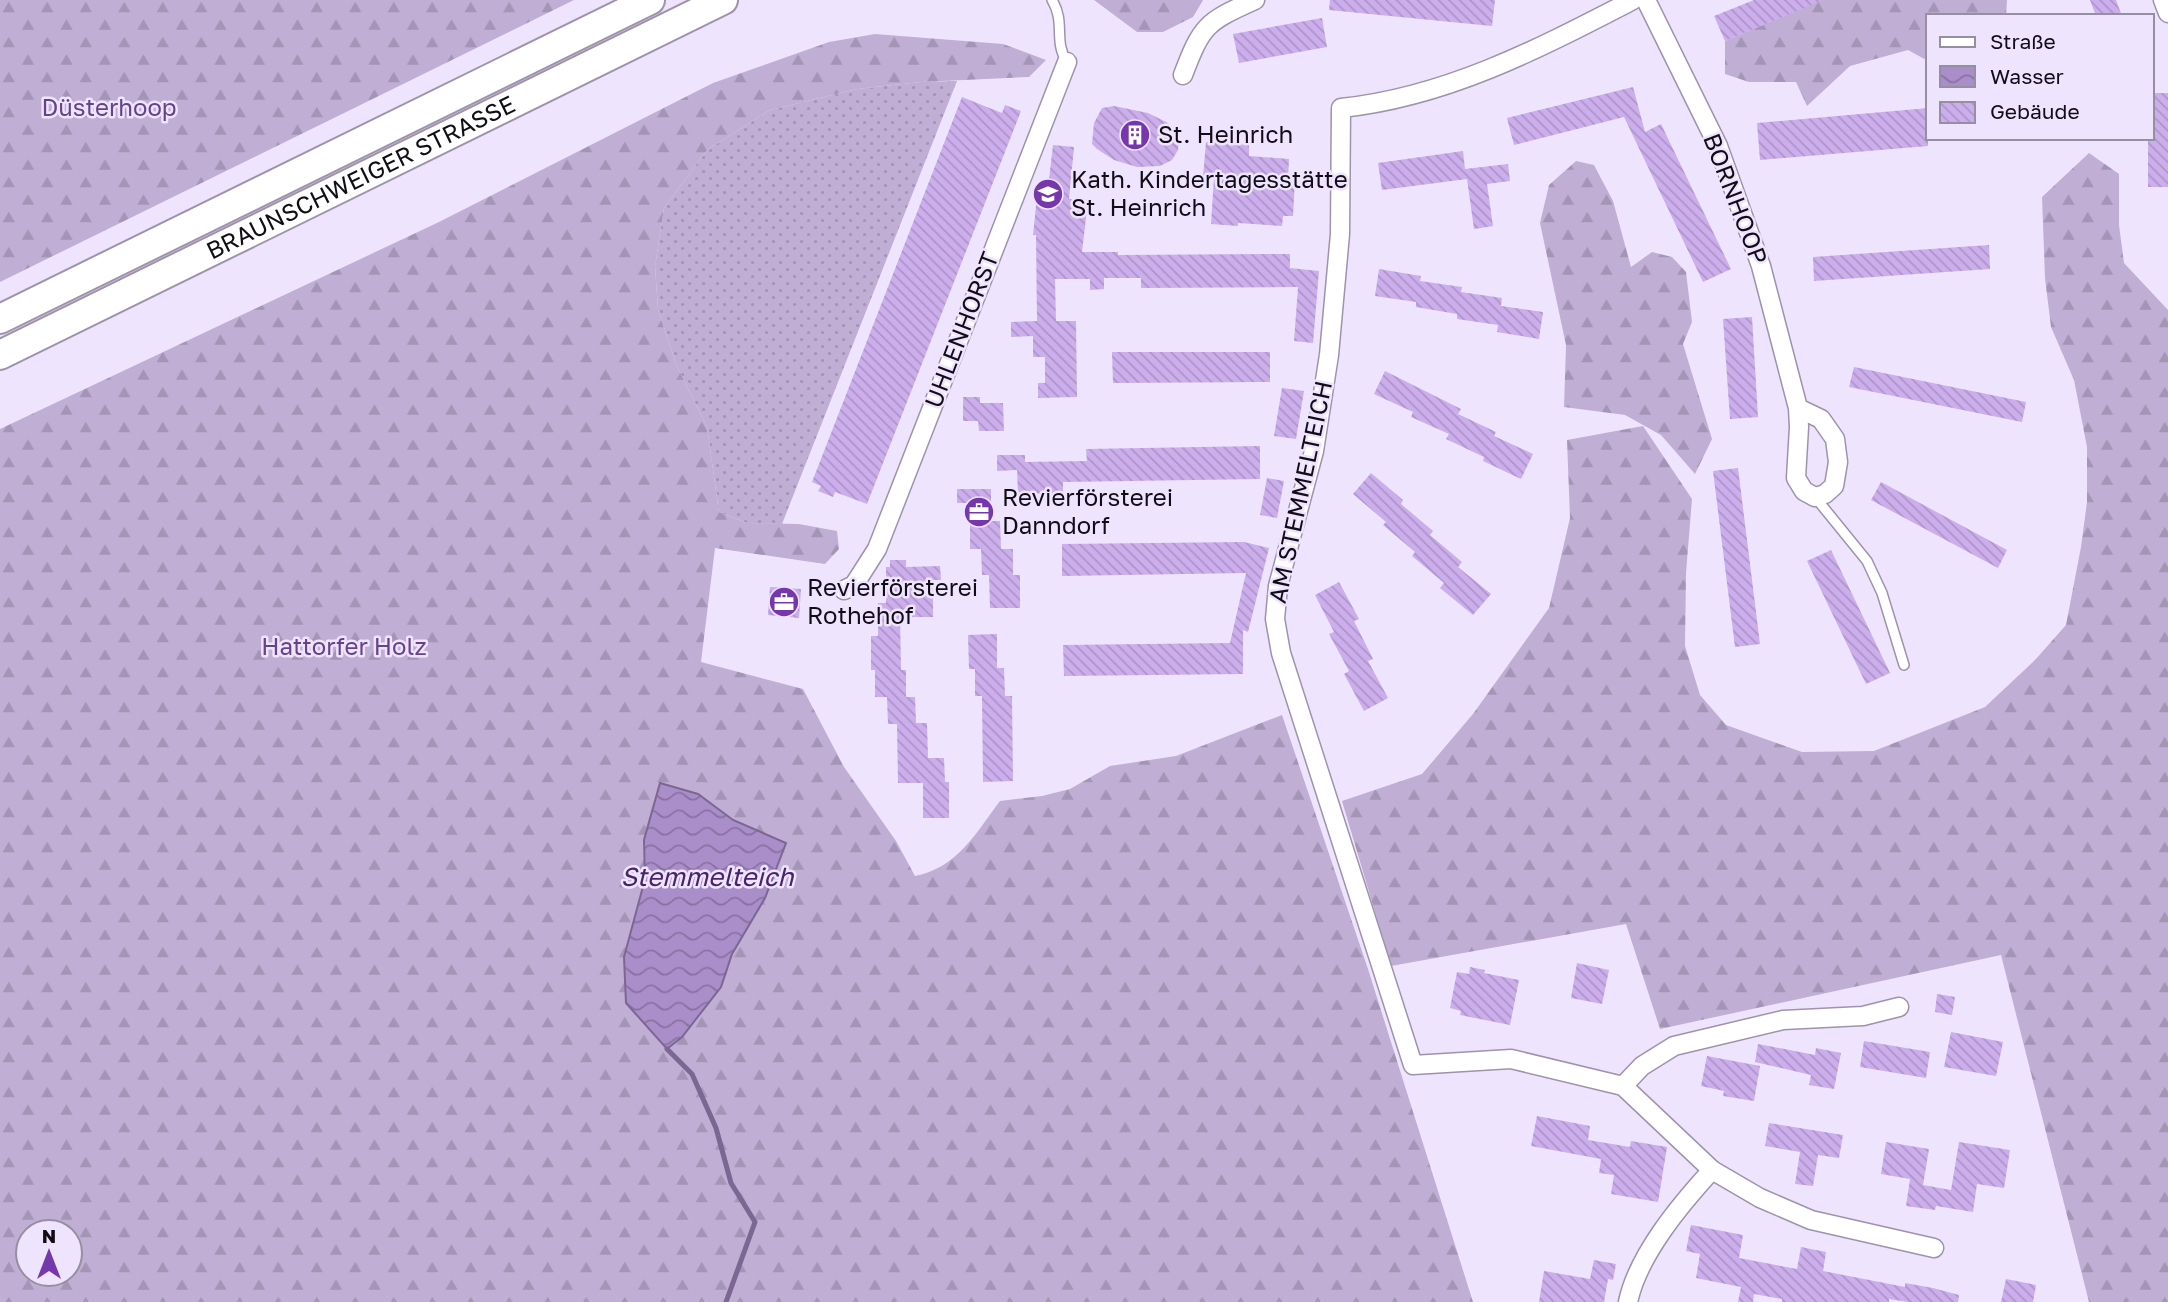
<svg xmlns="http://www.w3.org/2000/svg" width="2168" height="1302" font-family="'Golos Text',sans-serif">
  <defs>
    <pattern id="grass-dots" width="8" height="8" patternUnits="userSpaceOnUse" patternTransform="scale(1.75)"><rect width="8" height="8" fill="#c0aed4"/><path d="M2 2h.1M6 6h.1" fill="none" stroke="#a494b5" stroke-width="1.8" stroke-linecap="round"/></pattern>
    <pattern id="forest-firs" width="22" height="20" patternUnits="userSpaceOnUse" patternTransform="scale(1.75)"><rect width="22" height="20" fill="#c0aed4"/><path d="M5 1l3.5 6h-7zM16 11l3.5 6h-7z" fill="#a494b5"/></pattern>
    <pattern id="water-waves" width="16" height="10" patternUnits="userSpaceOnUse" patternTransform="scale(1.75)"><rect width="16" height="10" fill="#aa8ec9"/><path d="M0 5q4-4 8 0t8 0" fill="none" stroke="#8972a2"/></pattern>
    <pattern id="building-back-hatch" width="6" height="6" patternUnits="userSpaceOnUse" patternTransform="scale(1.75)"><rect width="6" height="6" fill="#cbaeeb"/><path d="M-1 5l2 2M0 0l6 6M5-1l2 2" fill="none" stroke="#ad94c9"/></pattern>
  </defs>
  <rect width="100%" height="100%" fill="#efe4fe"/>
  <path fill="url(#grass-dots)" d="M957,81L782,524L747,523L719,512L707,427L677,366L658,310L655,266L664,208L707,150L770,110L857,89L921,82Z"/>
  <g fill="url(#forest-firs)" fill-rule="evenodd">
    <path d="M0,0H574L0,282Z"/>
    <path d="M1094,0H1203L1193,17L1163,32H1137Z"/>
    <path d="M1800,0H2007L2006,16H1928V61L1908,50L1850,66L1807,106L1796,82H1749L1725,74V41L1803,8Z"/>
    <path d="M875,34L1003,44L1046,60L1029,77L921,82L857,89L770,110L707,150L664,208L655,266L658,310L677,366L707,427L719,512L747,523L799,524L837,531L839,549L825,564L715,548L701,662L803,689L844,767L896,841L915,876C957,868 976,833 1000,801L1042,796L1070,789L1110,766L1176,756L1282,715L1368,969L1473,1302H0V429L439,222L713,83L829,42ZM698,794L733,820L786,844L765,898L732,954L721,987L682,1037L624,957L645,879ZM28,1232H70V1274H28Z"/>
    <path d="M2089,153L2119,174V225L2124,263L2168,310V1302H2089L2001,955L1660,1029L1626,924L1391,966L1342,801L1422,774L1473,714L1549,608L1570,518L1567,440L1643,426L1692,499L1686,573L1685,646L1700,695L1726,725L1802,752L1874,751L1985,707L2035,660L2066,625L2081,547L2087,502V447L2074,380L2051,327L2045,278L2042,197Z"/>
    <path d="M1576,161L1594,165L1613,201L1631,267L1652,252L1672,257L1686,272L1692,322L1683,344L1712,439L1695,474L1661,435L1625,415L1564,407L1566,345L1540,223L1549,185Z"/>
  </g>
  <path fill="url(#water-waves)" stroke="#7c6793" stroke-width="2" d="M660,783L698,794L733,820L786,843L765,898L732,954L721,987L682,1037L667,1049L626,1003L624,957L645,879L644,840Z"/>
  <g fill="none" stroke-linecap="round" stroke-linejoin="round">
    <path stroke="#7c6793" stroke-width="5" d="M667,1049L692,1074L716,1128L731,1183L755,1222L726,1302"/>
  </g>
  <g fill="url(#building-back-hatch)">
    <path d="M1330,0H1495L1492,26L1329,10Z"/>
    <path d="M1754,0H1823L1725,41L1714,16Z"/>
    <path d="M2090,0H2116L2122,16H2096Z"/>
    <path d="M1322,18L1327,47L1239,63L1233,34Z"/>
    <path d="M1633,87L1645,132L1661,124L1731,269L1703,282L1624,117L1514,145L1507,118Z"/>
    <path d="M2155,93H2168V187H2148V141H2155Z"/>
    <path d="M962,97L1002,113L1005,105L1021,111L867,504L835,492L833,497L818,491L821,486L812,482Z"/>
    <path d="M1114,106L1148,113L1168,123L1179,139L1178,150L1172,160L1160,166L1137,167L1114,160L1097,149L1092,144L1094,123L1102,108Z"/>
    <path d="M1928,108V146L1760,160L1757,123Z"/>
    <path d="M1206,142L1249,145V156L1289,159L1288,178H1295L1293,216H1283L1282,226L1238,223V226L1211,224L1214,178L1203,177Z"/>
    <path d="M1053,145L1074,147L1069,199L1088,201L1082,252H1118V255L1290,254V268L1319,271L1313,343L1294,341L1298,287L1141,288V278H1104V289L1090,290V279H1055L1056,321H1076L1077,397L1038,398V383H1045V357H1033V336L1011,337V322L1037,321L1036,235H1033L1038,187L1048,188Z"/>
    <path d="M1463,151L1465,169L1508,164L1510,181L1487,184L1493,226L1474,229L1467,179L1382,190L1378,163Z"/>
    <path d="M1989,245L1990,269L1814,281L1813,257Z"/>
    <path d="M1379,269L1421,276L1420,281L1462,287L1461,292L1502,298L1501,306L1543,312L1539,339L1497,332L1498,325L1457,319V314L1416,307V302L1375,296Z"/>
    <path d="M1752,317L1758,417L1730,419L1723,319Z"/>
    <path d="M1112,352H1270V382L1113,383Z"/>
    <path d="M1854,367L2026,402L2022,422L1849,387Z"/>
    <path d="M1385,371L1461,409L1458,414L1496,432L1494,436L1533,454L1521,479L1483,461L1484,457L1446,439L1449,434L1411,417L1413,412L1374,394Z"/>
    <path d="M1282,388L1304,391L1296,439L1274,436Z"/>
    <path d="M963,397H980V403H1003L1004,431H979L978,421H963Z"/>
    <path d="M1260,446V479L1063,482V493L1018,494L1017,470L997,471V455H1025V462L1087,461L1086,449Z"/>
    <path d="M1738,468L1760,644L1735,647L1713,471Z"/>
    <path d="M1371,473L1403,500L1401,504L1433,531L1430,535L1462,562L1458,567L1491,594L1473,615L1440,588L1444,583L1412,556L1415,552L1383,525L1386,522L1353,494Z"/>
    <path d="M1267,478L1284,481L1277,518L1260,515Z"/>
    <path d="M1881,482L2007,550L1998,568L1871,500Z"/>
    <path d="M957,489H991V521H1000L1001,549H1013V575H1020V608H990L989,575H982L981,549H970V521H966V503H957Z"/>
    <path d="M1244,542L1269,548L1248,632L1243,630V674L1064,676L1063,645L1230,643L1246,573L1062,576V544Z"/>
    <path d="M1831,550L1890,673L1866,684L1807,561Z"/>
    <path d="M890,560H906V567L940,566L941,580H933V617H900L901,670H906V697H915L916,723H927L928,758H944L945,782H949V818H923V783H898L897,724H888L887,697H875V670H871V636H878V603H886V567H890Z"/>
    <path d="M1339,582L1359,619L1354,621L1373,659L1368,661L1388,698L1364,711L1344,674L1349,671L1329,634L1334,632L1315,595Z"/>
    <path d="M770,587L801,589L799,618L768,615Z"/>
    <path d="M997,634V668H1004L1005,696H1012L1013,781L983,782L982,696H975V669H969L968,635Z"/>
    <path d="M1577,963L1609,970L1602,1004L1571,998Z"/>
    <path d="M1470,967L1485,970L1484,973L1519,980L1510,1025L1460,1015L1461,1011L1450,1008L1457,972L1469,974Z"/>
    <path d="M1937,994L1955,997L1952,1015L1935,1012Z"/>
    <path d="M1951,1032L2003,1042L1996,1076L1944,1067Z"/>
    <path d="M1864,1041L1930,1052L1926,1078L1860,1067Z"/>
    <path d="M1758,1044L1815,1055L1816,1048L1841,1053L1834,1089L1809,1085L1811,1075L1755,1062Z"/>
    <path d="M1707,1056L1760,1066L1754,1101L1723,1096L1724,1091L1701,1086Z"/>
    <path d="M1537,1116L1590,1126L1588,1140L1630,1147L1631,1141L1667,1147L1658,1202L1611,1194L1614,1175L1599,1173L1601,1159L1531,1146Z"/>
    <path d="M1769,1123L1843,1135L1839,1158L1818,1155L1813,1186L1795,1184L1800,1152L1765,1146Z"/>
    <path d="M1886,1142L1929,1149L1923,1185L1951,1190L1959,1142L2010,1150L2004,1188L1977,1184L1973,1212L1936,1206L1935,1210L1906,1206L1910,1179L1881,1174Z"/>
    <path d="M1691,1225L1743,1235L1739,1258L1797,1269L1801,1247L1826,1252L1823,1271L1905,1287V1283L1933,1288L1959,1295L1958,1302H1908L1889,1299V1302H1782V1299L1754,1294L1753,1302H1738L1741,1287L1696,1278L1700,1254L1686,1251Z"/>
    <path d="M1594,1260L1616,1264L1613,1280L1608,1279L1604,1302H1539L1544,1271L1590,1279Z"/>
    <path d="M2006,1279L2036,1285L2033,1302H2001Z"/>
  </g>
  <g fill="none" stroke-linecap="round" stroke-linejoin="round">
    <g stroke="#9e93ab" stroke-width="12">
      <g id="service">
        <path d="M1052,0C1066,23 1053,41 1067,62"/>
        <path d="M1815,497L1867,561L1882,593L1904,665"/>
      </g>
    </g>
    <g stroke="#9e93ab" stroke-width="21">
      <g id="minor">
        <path d="M1633,0C1540,48 1447,97 1341,108L1340,234L1329,355L1314,451L1278,586L1275,619L1281,653L1413,1065L1511,1059L1623,1086L1712,1170L1760,1198L1811,1220L1934,1248"/>
        <path d="M1646,0L1718,146L1761,266L1798,408L1799,427L1796,478L1804,491L1815,497L1825,494L1834,486L1838,462L1835,439L1821,419L1798,408"/>
        <path d="M2163,0L2168,13"/>
        <path d="M1183,75C1202,25 1206,22 1255,0"/>
        <path d="M844,590L854,585L877,549L1067,62"/>
        <path d="M1623,1086L1642,1066L1674,1046L1783,1020L1863,1016L1899,1007"/>
        <path d="M1628,1302C1638,1255 1680,1205 1712,1170"/>
      </g>
    </g>
    <g stroke="#9e93ab" stroke-width="32">
      <g id="trunk">
        <path d="M0,319L650,0"/>
        <path id="s1" d="M0,355L723,0"/>
      </g>
    </g>
    <use href="#service" stroke="#fff" stroke-width="9"/>
    <use href="#minor" stroke="#fff" stroke-width="18"/>
    <use href="#trunk" stroke="#fff" stroke-width="28"/>
  </g>
  <defs>
    <g id="building-disc" transform="scale(1.575)"><circle r="9.5" fill="#7737ac" stroke="#efe4fe"/><path d="M-4-6H4V6H1V3H-1V6H-4ZM-2.5-4.3h1.7v1.8h-1.7ZM.8-4.3h1.7v1.8H.8ZM-2.5-1h1.7V.8h-1.7ZM.8-1h1.7V.8H.8Z" fill="#fff"/></g>
    <g id="school-disc" transform="scale(1.575)"><circle r="9.5" fill="#7737ac" stroke="#efe4fe"/><path d="M0-5L7-2L0 1L-7-2ZM-4 1L0 2.5L4 1V4Q0 6-4 4Z" fill="#fff"/></g>
    <g id="office-disc" transform="scale(1.575)"><circle r="9.5" fill="#7737ac" stroke="#efe4fe"/><path d="M-6-3h4V-5.5h4V-3h4V5H-6ZM-1-4.5V-3h2v-1.5ZM-6 0V1H6V0Z" fill="#fff"/></g>
  </defs>
  <g fill-rule="evenodd">
    <use href="#building-disc" x="1135" y="135"/>
    <use href="#school-disc" x="1048" y="194"/>
    <use href="#office-disc" x="979" y="512"/>
    <use href="#office-disc" x="784" y="602"/>
  </g>
  <g text-anchor="middle" stroke-width="5" stroke-linejoin="round" paint-order="stroke">
    <g font-size="24" fill="#67428b" stroke="#efe4fe">
      <text x="109" y="116">Düsterhoop</text>
      <text x="344" y="655">Hattorfer Holz</text>
    </g>
    <g font-size="24" fill="#110d16" stroke="#efe4fe" text-anchor="start">
      <text x="1158" y="143">St. Heinrich</text>
      <text x="1071" y="188">Kath. Kindertagesstätte<tspan x="1071" dy="28">St. Heinrich</tspan></text>
      <text x="1002" y="506">Revierförsterei<tspan x="1002" dy="28">Danndorf</tspan></text>
      <text x="807" y="596">Revierförsterei<tspan x="807" dy="28">Rothehof</tspan></text>
    </g>
    <g font-size="24" fill="#110d16" stroke="#efe4fe">
      <text dy="8" stroke="none"><textPath href="#s1" startOffset="402">BRAUNSCHWEIGER STRASSE</textPath></text>
      <text transform="translate(1735 199) rotate(69)" y="8">BORNHOOP</text>
      <text transform="translate(962 330) rotate(-69)" y="8">UHLENHORST</text>
      <text transform="translate(1301 492) rotate(-78)" y="8">AM STEMMELTEICH</text>
    </g>
    <g font-size="26" font-style="italic" fill="#4a246b" stroke="#efe4fe">
      <text x="707" y="886">Stemmelteich</text>
    </g>
  </g>
  <rect x="1926" y="14" width="228" height="126" fill="#efe4fe" stroke="#968ea1" stroke-width="2"/>
  <rect x="1940" y="37" width="35" height="10" fill="#ffffff" stroke="#968ea1" stroke-width="2"/>
  <text x="1990" y="49" font-size="21" fill="#110d16">Straße</text>
  <rect x="1940" y="66" width="35" height="21" fill="url(#water-waves)" stroke="#968ea1" stroke-width="2"/>
  <text x="1990" y="84" font-size="21" fill="#110d16">Wasser</text>
  <rect x="1940" y="102" width="35" height="21" fill="url(#building-back-hatch)" stroke="#968ea1" stroke-width="2"/>
  <text x="1990" y="119" font-size="21" fill="#110d16">Gebäude</text>
  <g transform="translate(49 1253)"><circle r="33" fill="#efe4fe" stroke="#968ea1" stroke-width="2"/>
  <path d="M0-5L12 26L0 18L-12 26Z" fill="#7737ac"/>
  <text y="-10" font-size="19" font-weight="bold" text-anchor="middle" fill="#110d16">N</text>
  </g>
</svg>
